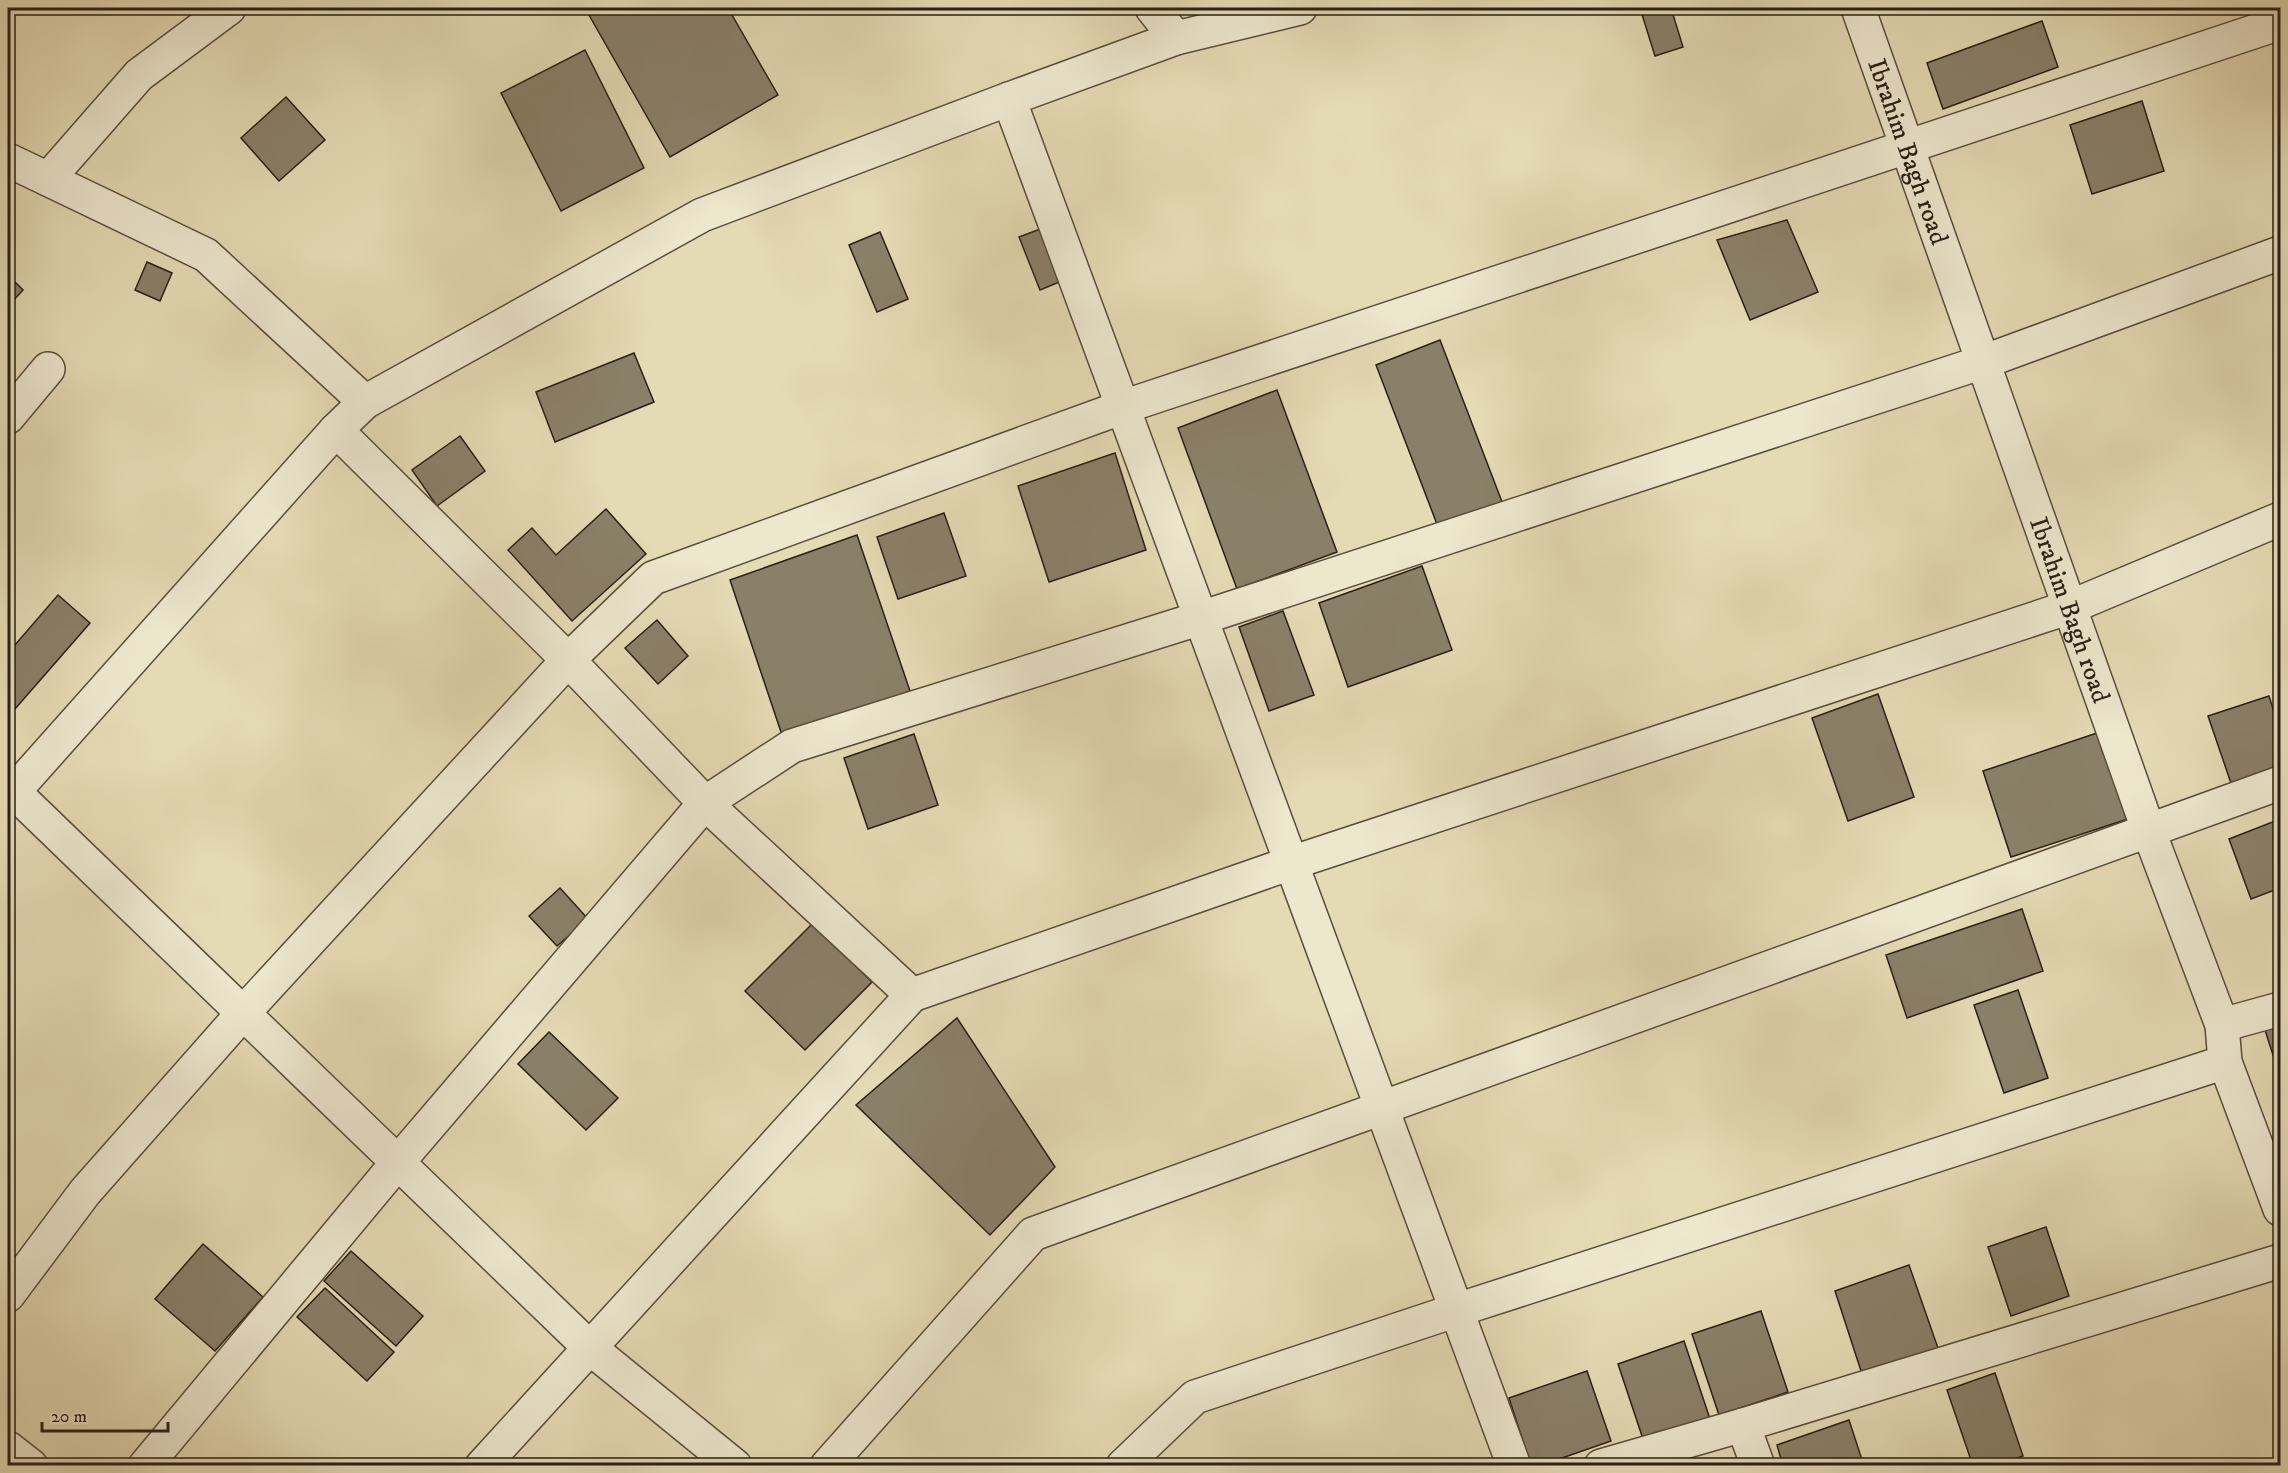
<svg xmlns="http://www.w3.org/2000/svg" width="2288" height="1473" font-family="'IM FELL DW Pica',serif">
  <rect width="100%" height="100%" fill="#e4dab4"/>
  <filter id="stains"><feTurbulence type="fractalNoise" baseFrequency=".00333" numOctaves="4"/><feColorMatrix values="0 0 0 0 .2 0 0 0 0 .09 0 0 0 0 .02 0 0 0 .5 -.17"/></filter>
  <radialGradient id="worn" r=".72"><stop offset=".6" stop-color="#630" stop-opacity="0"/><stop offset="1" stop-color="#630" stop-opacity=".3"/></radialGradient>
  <g fill="#8a8069" stroke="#291f17" stroke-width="1.5">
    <path d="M585,8H728L778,95L670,157Z"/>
    <path d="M1640,8H1671L1683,47L1655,56Z"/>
    <path d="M2042,21L2058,67L1943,109L1927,63Z"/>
    <path d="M585,50L644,168L561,211L501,93Z"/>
    <path d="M286,97L325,140L279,181L241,138Z"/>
    <path d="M2142,101L2164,171L2092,194L2070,125Z"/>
    <path d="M1787,220L1818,292L1750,320L1717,240Z"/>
    <path d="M1043,228L1064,280L1040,290L1019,237Z"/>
    <path d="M880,232L908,299L877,312L849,245Z"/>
    <path d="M147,262L172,273L160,301L135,290Z"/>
    <path d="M8,275L23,290L8,306Z"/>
    <path d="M1440,340L1504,507L1440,532L1376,365Z"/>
    <path d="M634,353L654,402L555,442L536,392Z"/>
    <path d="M1277,390L1337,552L1237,589L1178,428Z"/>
    <path d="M460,436L485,471L437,506L412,470Z"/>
    <path d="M1115,453L1146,550L1049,582L1018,486Z"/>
    <path d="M606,509L646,554L572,621L508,550L532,528L556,555Z"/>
    <path d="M944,513L966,576L898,599L877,537Z"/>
    <path d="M857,535L910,691L782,735L730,580Z"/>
    <path d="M1422,566L1452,650L1348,687L1319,603Z"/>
    <path d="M58,595L90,623L8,717V653Z"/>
    <path d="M1283,611L1314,695L1269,711L1239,627Z"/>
    <path d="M657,620L688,656L658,684L625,648Z"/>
    <path d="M1878,694L1914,797L1848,821L1812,718Z"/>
    <path d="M2269,696L2280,731V770L2232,786L2208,716Z"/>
    <path d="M2100,732L2128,819L2011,857L1983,771Z"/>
    <path d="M914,734L938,805L868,829L844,758Z"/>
    <path d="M2280,819V888L2251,899L2229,839Z"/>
    <path d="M560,888L588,919L557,946L529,916Z"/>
    <path d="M2022,909L2043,971L1907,1018L1886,955Z"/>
    <path d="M813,923L872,982L805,1050L745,991Z"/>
    <path d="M2018,990L2048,1078L2004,1093L1974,1005Z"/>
    <path d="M957,1018L1055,1167L990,1235L856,1105Z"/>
    <path d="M2280,1024V1077L2265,1030Z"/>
    <path d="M549,1032L618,1098L586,1130L518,1064Z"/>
    <path d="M2046,1227L2069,1296L2011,1316L1988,1247Z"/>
    <path d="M203,1244L263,1297L215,1351L155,1299Z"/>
    <path d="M351,1251L423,1316L396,1346L324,1281Z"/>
    <path d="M1909,1265L1939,1351L1863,1377L1835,1291Z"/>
    <path d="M325,1288L394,1352L367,1381L297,1317Z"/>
    <path d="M1761,1311L1788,1392L1719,1415L1692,1334Z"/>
    <path d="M1684,1341L1710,1419L1644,1442L1618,1364Z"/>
    <path d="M1587,1371L1611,1441L1539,1466H1531L1509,1398Z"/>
    <path d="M1995,1373L2023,1456L1994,1466H1973L1947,1390Z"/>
    <path d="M1849,1420L1864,1466H1783L1777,1445Z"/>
  </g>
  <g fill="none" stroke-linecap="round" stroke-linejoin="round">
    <g stroke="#584e3e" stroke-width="36">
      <g id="minor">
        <path d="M1152,8L1176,38"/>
        <path id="s1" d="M1858,8L2148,829L2222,1025L2225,1062L2280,1209"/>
        <path d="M1009,99L1514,1466"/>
        <path d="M8,160L206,255L365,402"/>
        <path d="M48,179L139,75L229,8"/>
        <path d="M8,417L48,369"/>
        <path d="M336,430L568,660L705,803L912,995L1291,863L2070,607L2280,519"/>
        <path d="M13,791L590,1348L735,1466"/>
        <path d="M2222,1025L2280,1009"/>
        <path d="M8,1295L85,1192L244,1012L568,660L653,578L1123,407L2280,23"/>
        <path d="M1743,1425L1758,1466"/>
        <path d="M8,1448L31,1466"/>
        <path d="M145,1466L398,1162L705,803L792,746L1201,618L1983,362L2280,253"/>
        <path d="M482,1466L912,995"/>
        <path d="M827,1466L1033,1234L2280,783"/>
        <path d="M1123,1466L1195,1397L1457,1310L2225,1062"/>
        <path d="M1601,1466L1743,1425L2280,1261"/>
      </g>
    </g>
    <g stroke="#584e3e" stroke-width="36">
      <path id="tertiary" d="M8,798L336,430L365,402L702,215L1009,99L1176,38L1300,8"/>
    </g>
    <use href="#minor" stroke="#ede7ce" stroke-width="33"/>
    <use href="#tertiary" stroke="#ede7ce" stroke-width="33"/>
  </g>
  <g text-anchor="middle" stroke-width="6" stroke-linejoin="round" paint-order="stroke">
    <g font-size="26" fill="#291f17" stroke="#ede7ce">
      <text dy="9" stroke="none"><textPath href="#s1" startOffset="152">Ibrahim Bagh road</textPath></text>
      <text dy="9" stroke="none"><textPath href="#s1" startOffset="638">Ibrahim Bagh road</textPath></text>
    </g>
  </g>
  <rect width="2288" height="1473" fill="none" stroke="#e4dab4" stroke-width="30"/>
  <rect x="9" y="9" width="2270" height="1455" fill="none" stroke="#291f17" stroke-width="3"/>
  <rect x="15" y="15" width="2258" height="1443" fill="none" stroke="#291f17" stroke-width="1.5"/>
  <path d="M42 1422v9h126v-9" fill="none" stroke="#291f17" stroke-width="3"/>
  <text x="51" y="1422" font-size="18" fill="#291f17" stroke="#ede7ce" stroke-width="4.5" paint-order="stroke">20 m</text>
  <rect width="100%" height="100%" filter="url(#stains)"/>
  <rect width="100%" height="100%" fill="url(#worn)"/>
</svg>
